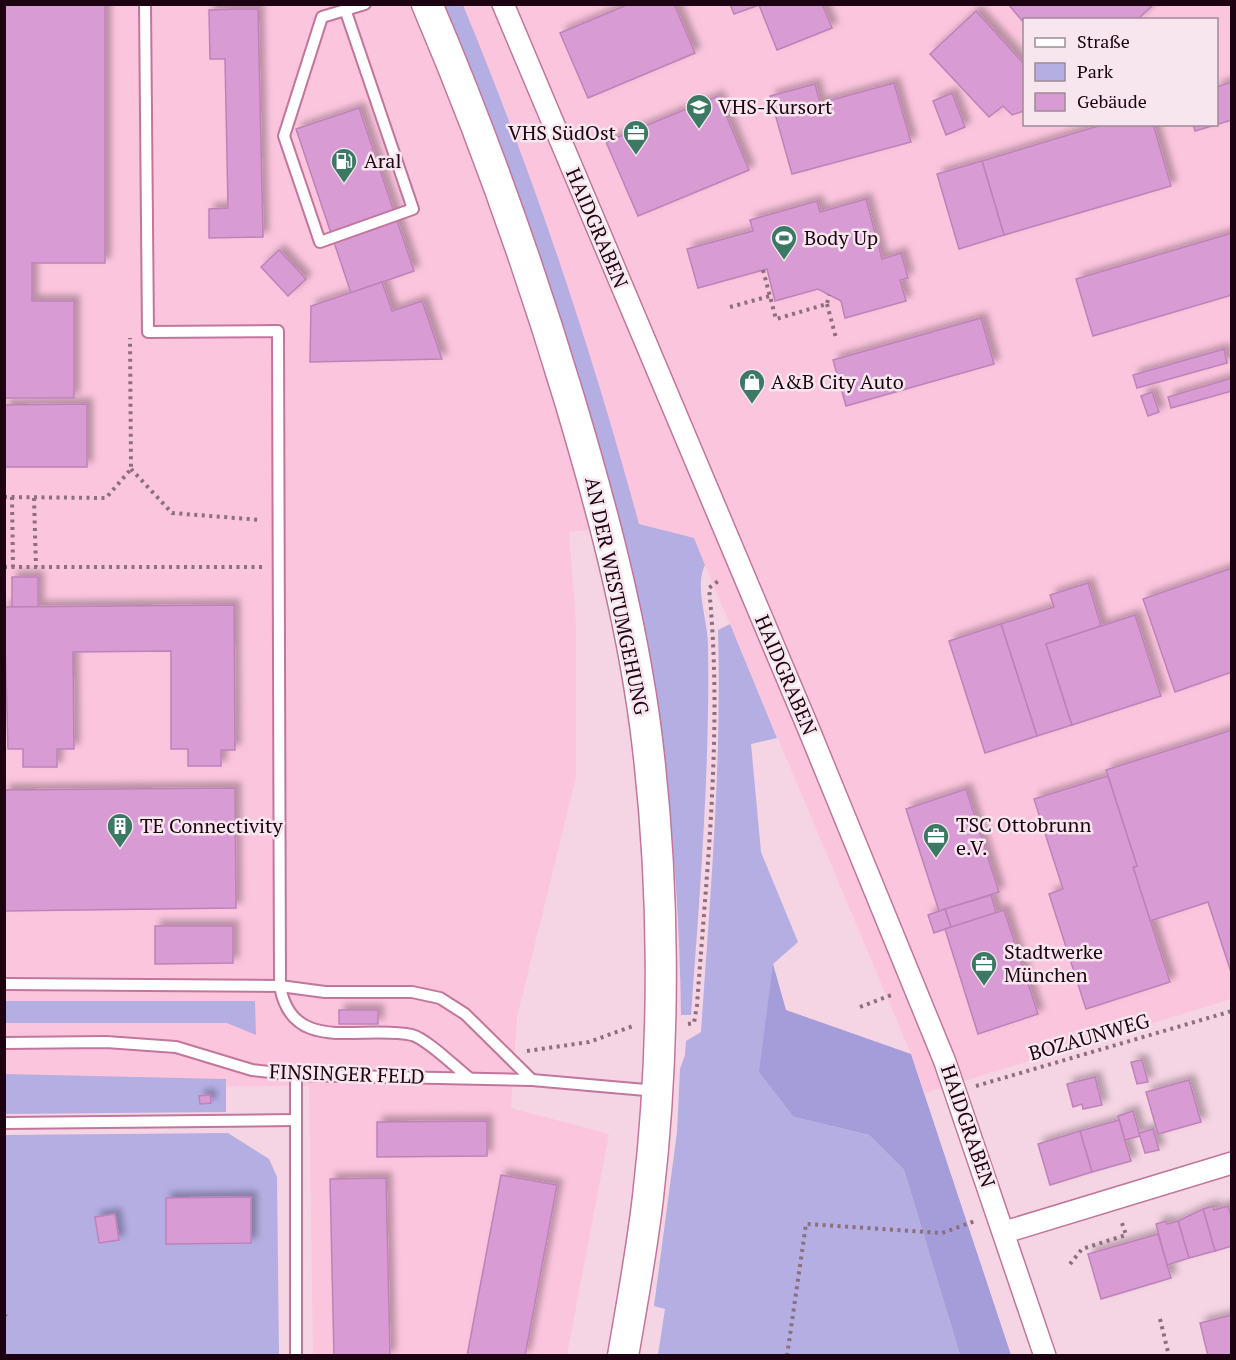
<svg xmlns="http://www.w3.org/2000/svg" width="1236" height="1360" font-family="'PT Serif',serif">
  <defs>
    <filter id="shadow"><feDropShadow dx="5.5" dy="-5.5" stdDeviation="3" flood-color="#0004"/></filter>
  </defs>
  <rect width="100%" height="100%" fill="#f5d4e3"/>
  <path fill="#fcc5de" fill-rule="evenodd" d="M4,5H1231V999L925,1093L911,1054L694,539L639,524L569,532L576,623V777L517,1017L511,1108L609,1134L567,1355H313L309,1086L5,1088ZM1024,20H1216V124H1024Z"/>
  <g fill="#b4aee3">
    <path d="M443,5H463C533,174 591,347 639,524L694,538L705,565C694,587 708,620 708,645C710,769 700,891 691,1015H681C680,916 672,819 659,720Z"/>
    <path d="M730,624L777,738L751,744L761,852L798,942L773,964L794,1117L869,1135L904,1170L960,1355H658L665,1309L654,1306L677,1132L680,1069L685,1055L686,1041L701,1032C710,898 722,764 718,630Z"/>
    <path d="M5,1001H255L256,1035L227,1023H5Z"/>
    <path d="M5,1074L226,1079V1112L5,1114Z"/>
    <path d="M228,1133L269,1159L277,1177L279,1355H5L4,1135Z"/>
  </g>
  <path fill="#a49dd9" d="M773,964L786,1010L911,1054L1011,1355H960L904,1170L869,1135L794,1117L759,1072Z"/>
  <g fill="#d99bd4" stroke="#be82b9" stroke-width="1.5" filter="url(#shadow)">
    <path d="M4,4H105V263H32V301H74V398H4Z"/>
    <path d="M629,4H674L695,53L588,98L560,33Z"/>
    <path d="M730,4H822L832,28L777,50L759,5L734,14Z"/>
    <path d="M1008,4H1154L1137,20H1024V23Z"/>
    <path d="M237,9H258L263,237L209,238V209L228,208L225,59H210L209,10Z"/>
    <path d="M976,11L1024,64V111L1012,115L1003,106L989,117L930,54Z"/>
    <path d="M1232,82V120L1195,131L1193,124H1216V87Z"/>
    <path d="M894,83L911,142L792,174L770,96L815,84L820,103Z"/>
    <path d="M952,93L965,127L946,135L933,101Z"/>
    <path d="M718,96L749,170L638,216L606,142Z"/>
    <path d="M359,108L414,271L351,293L296,129Z"/>
    <path d="M1105,124H1153L1171,186L1004,235L982,161Z"/>
    <path d="M982,161L1004,235L959,249L937,174Z"/>
    <path d="M866,199L882,259L901,253L908,278L900,280L906,301L845,318L841,301L818,289L775,301L767,269L698,288L687,249L753,231L750,220L817,201L820,212Z"/>
    <path d="M1232,233V295L1093,336L1076,279Z"/>
    <path d="M279,250L306,279L288,296L261,267Z"/>
    <path d="M382,282L392,311L422,301L442,359L310,362L311,306Z"/>
    <path d="M981,318L994,364L846,406L833,360Z"/>
    <path d="M1224,349L1227,363L1137,388L1133,375Z"/>
    <path d="M1232,378V391L1171,408L1168,397Z"/>
    <path d="M1152,392L1159,412L1148,416L1141,396Z"/>
    <path d="M87,404V467H4V405Z"/>
    <path d="M1232,568V672L1175,692L1143,599Z"/>
    <rect x="12" y="577" width="26" height="30"/>
    <path d="M1088,583L1101,626L1046,644L1072,725L1037,736L1001,624L1054,607L1050,595Z"/>
    <path d="M234,605L235,750H221V766H188V749H171V651L73,652L74,749H57V767H23V749H8L4,607Z"/>
    <path d="M1135,615L1161,696L1072,725L1046,644Z"/>
    <path d="M1001,624L1037,736L985,753L949,641Z"/>
    <path d="M1232,730V971L1231,972L1208,902L1150,921L1133,867L1137,866L1106,770Z"/>
    <path d="M1108,776L1137,866L1133,867L1170,982L1086,1009L1049,894L1063,889L1034,799Z"/>
    <path d="M235,788L236,908L4,911V790Z"/>
    <path d="M966,789L999,892L939,911L906,809Z"/>
    <path d="M991,895L996,913L951,927L945,909Z"/>
    <path d="M945,909L951,927L934,933L928,915Z"/>
    <path d="M1004,910L1038,1014L978,1034L945,929Z"/>
    <path d="M155,926H233V963L155,964Z"/>
    <rect x="339" y="1010" width="39" height="14"/>
    <path d="M1142,1060L1148,1082L1137,1084L1131,1062Z"/>
    <path d="M1095,1077L1102,1105L1083,1109L1082,1104L1073,1107L1067,1084Z"/>
    <path d="M1189,1080L1201,1122L1158,1134L1146,1092Z"/>
    <path d="M210,1095L211,1103L200,1104L199,1096Z"/>
    <path d="M1133,1111L1140,1136L1125,1140L1118,1116Z"/>
    <path d="M1119,1120L1131,1161L1092,1172L1080,1131Z"/>
    <path d="M487,1121V1156L377,1157V1122Z"/>
    <path d="M1153,1129L1159,1150L1145,1153L1139,1133Z"/>
    <path d="M1080,1131L1092,1172L1050,1185L1038,1144Z"/>
    <path d="M501,1175L557,1185L525,1356H467Z"/>
    <path d="M386,1178L390,1356H334L330,1179Z"/>
    <path d="M251,1197V1243L166,1244V1198Z"/>
    <path d="M1213,1206L1214,1210L1228,1206L1232,1219V1246L1215,1251L1203,1209Z"/>
    <path d="M1203,1209L1215,1251L1189,1258L1178,1221Z"/>
    <path d="M115,1214L119,1240L99,1243L95,1217Z"/>
    <path d="M1166,1221L1167,1224L1178,1221L1189,1258L1167,1265L1156,1224Z"/>
    <path d="M1158,1234L1171,1278L1101,1299L1088,1254Z"/>
    <path d="M1232,1315V1356H1208L1200,1323Z"/>
  </g>
  <g fill="none" stroke-linecap="round" stroke-linejoin="round">
    <g stroke="#c2769b" stroke-width="14">
      <g id="lane">
        <path d="M145,4L148,332L278,331L280,986C292,1056 362,1024 412,1035C427,1039 455,1067 468,1077"/>
        <path d="M346,12L413,209L320,242L284,136L322,17L365,4"/>
        <path d="M4,984L280,986L325,992H412L440,998L465,1014L532,1080"/>
        <path d="M4,1043L106,1042L176,1047L252,1070L296,1075L532,1080L657,1091"/>
        <path d="M4,1123L296,1120"/>
        <path d="M296,1356V1075"/>
      </g>
    </g>
    <g stroke="#c2769b" stroke-width="24">
      <g id="street">
        <path d="M503,4L807,725L945,1062L1045,1356"/>
        <path d="M1005,1232L1232,1163"/>
      </g>
    </g>
    <g stroke="#c2769b" stroke-width="33">
      <path id="secondary" d="M427,4C482,133 529,265 569,398C601,505 630,613 645,724C665,877 666,1044 648,1197C642,1250 632,1303 623,1356"/>
    </g>
    <g stroke="#8c6f7d" stroke-width="4" stroke-dasharray="3 4.5" stroke-linecap="butt">
      <path d="M763,270L776,319L827,304L829,295"/>
      <path d="M827,304L836,338"/>
      <path d="M730,307L770,296"/>
      <path d="M131,469L172,513L261,520"/>
      <path d="M4,497L106,498L131,469L130,338"/>
      <path d="M12,497L13,567"/>
      <path d="M34,498L36,567"/>
      <path d="M4,567H263"/>
      <path d="M860,1007L894,994"/>
      <path d="M688,1024L694,1023L697,1005C707,866 723,727 709,588L721,579"/>
      <path d="M527,1051L589,1042L633,1026"/>
      <path d="M976,1086L1232,1011"/>
      <path d="M1070,1264L1082,1249L1126,1235L1121,1220"/>
      <path d="M4,1316L7,1313"/>
      <path d="M1160,1319L1169,1356"/>
      <path d="M787,1356L806,1224L942,1233L975,1221"/>
    </g>
    <use href="#lane" stroke="#fff" stroke-width="10"/>
    <use href="#street" stroke="#fff" stroke-width="21"/>
    <use href="#secondary" stroke="#fff" stroke-width="30"/>
  </g>
  <defs>
    <g id="school-pin" transform="scale(1.35)"><path d="M0 17L-7.5 6A9.5 9.5 0 1 1 7.5 6Z" fill="#3c7965" stroke="#f7e6ee"/><path d="M0-5L7-2L0 1L-7-2ZM-4 1L0 2.5L4 1V4Q0 6-4 4Z" fill="#fff"/></g>
    <g id="office-pin" transform="scale(1.35)"><path d="M0 17L-7.5 6A9.5 9.5 0 1 1 7.5 6Z" fill="#3c7965" stroke="#f7e6ee"/><path d="M-6-3h4V-5.5h4V-3h4V5H-6ZM-1-4.5V-3h2v-1.5ZM-6 0V1H6V0Z" fill="#fff"/></g>
    <g id="fuel-pin" transform="scale(1.35)"><path d="M0 17L-7.5 6A9.5 9.5 0 1 1 7.5 6Z" fill="#3c7965" stroke="#f7e6ee"/><path d="M-5.5-6h7V0h2V4h1.3V-2.5L3-4.5l.8-.8L6-3V5H2.5V1h-1V6h-7ZM-4.2-4.7v3.2H.2V-4.7Z" fill="#fff"/></g>
    <g id="stadium-pin" transform="scale(1.35)"><path d="M0 17L-7.5 6A9.5 9.5 0 1 1 7.5 6Z" fill="#3c7965" stroke="#f7e6ee"/><path d="M0-5a6.5 5 0 1 0 0 10a6.5 5 0 1 0 0-10ZM-3.5-1.8h7v3.6h-7Z" fill="#fff"/></g>
    <g id="shop-pin" transform="scale(1.35)"><path d="M0 17L-7.5 6A9.5 9.5 0 1 1 7.5 6Z" fill="#3c7965" stroke="#f7e6ee"/><path d="M-5-2.5h2.3a2.7 3.5 0 0 1 5.4 0H5L5.5 6h-11ZM-1.5-2.5h3a1.5 2.3 0 0 0-3 0Z" fill="#fff"/></g>
    <g id="building-pin" transform="scale(1.35)"><path d="M0 17L-7.5 6A9.5 9.5 0 1 1 7.5 6Z" fill="#3c7965" stroke="#f7e6ee"/><path d="M-4-6H4V6H1V3H-1V6H-4ZM-2.5-4.3h1.7v1.8h-1.7ZM.8-4.3h1.7v1.8H.8ZM-2.5-1h1.7V.8h-1.7ZM.8-1h1.7V.8H.8Z" fill="#fff"/></g>
  </defs>
  <g fill-rule="evenodd">
    <use href="#school-pin" x="699" y="107"/>
    <use href="#office-pin" x="636" y="133"/>
    <use href="#fuel-pin" x="344" y="161"/>
    <use href="#stadium-pin" x="784" y="238"/>
    <use href="#shop-pin" x="752" y="382"/>
    <use href="#building-pin" x="120" y="826"/>
    <use href="#office-pin" x="936" y="836"/>
    <use href="#office-pin" x="984" y="964"/>
  </g>
  <g text-anchor="middle" stroke-width="5" stroke-linejoin="round" paint-order="stroke">
    <g font-size="20" fill="#1d0311" stroke="#f7e6ee" text-anchor="start">
      <text x="718" y="114">VHS-Kursort</text>
      <text x="616" y="140" text-anchor="end">VHS SüdOst</text>
      <text x="364" y="168">Aral</text>
      <text x="804" y="245">Body Up</text>
      <text x="771" y="389">A&amp;B City Auto</text>
      <text x="956" y="832">TSC Ottobrunn<tspan x="956" dy="23">e.V.</tspan></text>
      <text x="140" y="833">TE Connectivity</text>
      <text x="1004" y="959">Stadtwerke<tspan x="1004" dy="23">München</tspan></text>
    </g>
    <g font-size="20" fill="#1d0311" stroke="#f7e6ee">
      <text transform="translate(597 228) rotate(67)" y="7">HAIDGRABEN</text>
      <text transform="translate(617 596) rotate(78)" y="7">AN DER WESTUMGEHUNG</text>
      <text transform="translate(786 675) rotate(67)" y="7">HAIDGRABEN</text>
      <text transform="translate(1089 1037) rotate(-16)" y="7">BOZAUNWEG</text>
      <text transform="translate(347 1074) rotate(2)" y="7">FINSINGER FELD</text>
      <text transform="translate(968 1126) rotate(71)" y="7">HAIDGRABEN</text>
    </g>
  </g>
  <rect width="1236" height="1360" fill="none" stroke="#1d0311" stroke-width="12"/>
  <rect x="1023" y="18" width="195" height="108" fill="#f7e6ee" stroke="#a08b96" stroke-width="1.5"/>
  <rect x="1035" y="38" width="30" height="9" fill="#ffffff" stroke="#a08b96" stroke-width="1.5"/>
  <text x="1077" y="48" font-size="18" fill="#1d0311">Straße</text>
  <rect x="1035" y="63" width="30" height="18" fill="#b4aee3" stroke="#a08b96" stroke-width="1.5"/>
  <text x="1077" y="78" font-size="18" fill="#1d0311">Park</text>
  <rect x="1035" y="93" width="30" height="18" fill="#d99bd4" stroke="#a08b96" stroke-width="1.5"/>
  <text x="1077" y="108" font-size="18" fill="#1d0311">Gebäude</text>
</svg>
